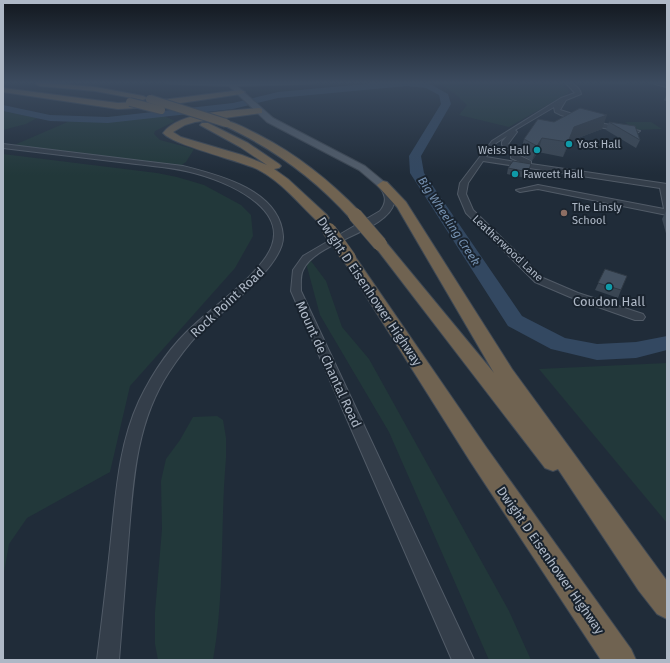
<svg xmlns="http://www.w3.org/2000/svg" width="670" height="663" font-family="'Fira Sans',sans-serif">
  <rect width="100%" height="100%" fill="#202c39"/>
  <g fill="#22383a">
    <path d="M429,82L561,83L570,92L509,127L459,115L467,105C454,93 447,85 429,82Z"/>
    <path d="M3,111L37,118L26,124L3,130Z"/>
    <path d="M150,113L164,116L175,121L155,131L154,134L160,140L194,149L186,162L180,166L12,146L72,120Z"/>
    <path d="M625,122H651L662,129L635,130Z"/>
    <path d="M3,154L157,173L177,177L204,185L241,205L251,215L253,236L235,268L130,386L110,472L27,518L9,544L3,578Z"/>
    <path d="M311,261L326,281L342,327L369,359L509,611L531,660H489L389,432L320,315L306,263Z"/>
    <path d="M667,363V523L539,369Z"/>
    <path d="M217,416L223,420L226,438V458C220,526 225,593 213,660H158L155,644V612L162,529L161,481L166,459L180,440L193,417Z"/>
  </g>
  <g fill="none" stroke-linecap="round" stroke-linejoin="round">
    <path fill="#334861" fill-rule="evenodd" d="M387,82L428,83L448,94L451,104L421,156L424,173L522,316L565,338L597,344L636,342L667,336V350L636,358L597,360L551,349L508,326L410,173L409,156L441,104L439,95L426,88L407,86L278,98L233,109L108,123L50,121L3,111V105L50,115L108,117L233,103L278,92Z"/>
    <g stroke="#515b67" stroke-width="2">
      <g id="minor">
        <path d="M565,82C571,82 580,87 581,94L566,100L560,110L605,124L640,131L637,133L604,128L561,115L555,112L554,107L515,130L517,132L508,144L517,149L518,155L531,161V164L667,184V215L538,189L520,192L516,190L538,185L664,209L660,188L483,161L468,183L466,194L473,210L543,278L578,293L643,314L645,317L643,320H635L570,297L535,282L466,213L458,194L460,183L492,141L561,98L575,93ZM507,136L502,142V145L511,151V158L522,163L486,157L496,143Z"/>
        <path d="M651,82L667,83V87L651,83Z"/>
        <path d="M3,144L183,166C219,175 280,190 283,236C285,266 219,313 199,333C188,345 178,358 169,372C135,424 133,484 128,545C125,583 122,622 119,660H97C102,620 107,579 111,539C116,493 119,444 139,401C152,374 171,345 194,325C217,304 244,286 263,261C301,213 231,183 194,173C173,167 150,166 128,163C86,158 45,153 3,148Z"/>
        <path d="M380,183H386C389,189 395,196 394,203C388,231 315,242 303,270C300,276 301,284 301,291L474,660H452L291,291L293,270L303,256L380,211C388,201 385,195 379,185Z"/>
      </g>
    </g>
    <g stroke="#3d4753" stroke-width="2">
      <path id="major" d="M166,82H314L311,84L237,86L273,118L365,166L388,185L383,188L379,187L359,170L267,122L229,86L169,84Z"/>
    </g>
    <g stroke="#3e4854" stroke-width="2">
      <g id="highway">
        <path d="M38,82L95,87L143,96L147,98L143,100L95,91L40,86L36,84Z"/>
        <path d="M3,88L118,103L154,101L241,90L245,92L241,94L154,107L118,109L3,92Z"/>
        <path d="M259,108L262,109V113L195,122L185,125L173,132L181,137L242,155L267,165L240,147L200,125L202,123H208L248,143L279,164L281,166L279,168L274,169L288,179L327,215L329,218L327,221H317C298,203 281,181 257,169C237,160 173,145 163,133C179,111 233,111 259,108Z"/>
        <path d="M228,121C239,124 249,130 259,135C298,155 330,181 360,212L362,215L360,218H350C314,178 274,149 225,126V122Z"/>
        <path d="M383,181L387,182L406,202L512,369L667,581V619L657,614L639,591L558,469L553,471L545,468L373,244L375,241H385L494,373L397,207L377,185Z"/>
        <path d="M349,254L354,255L486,447L631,649L636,660H601L470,461L342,258L344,255Z"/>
      </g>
    </g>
    <use href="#minor" fill="#343e4a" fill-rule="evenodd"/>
    <use href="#major" fill="#525d6a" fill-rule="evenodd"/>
    <use href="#highway" fill="#706351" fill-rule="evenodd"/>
    <g stroke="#3e4854" stroke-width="10" stroke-linecap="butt">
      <g id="highway-bridge-far1">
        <path d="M150,99L226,123"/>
        <path d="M130,102L161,110"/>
      </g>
    </g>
    <g stroke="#3e4854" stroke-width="15" stroke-linecap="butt">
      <g id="highway-bridge">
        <path d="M355,215L380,244"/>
        <path d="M329,230L349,258"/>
      </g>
    </g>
    <use href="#highway-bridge-far1" stroke="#706351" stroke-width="8"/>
    <use href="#highway-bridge" stroke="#706351" stroke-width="14"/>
  </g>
  <g fill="#3a4653">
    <path d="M600,82H627V84L601,83Z"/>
    <path d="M667,93V102L664,100Z"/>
    <path d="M554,122L602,129L570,141L563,157L538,152L532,161L520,154L524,139Z"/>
    <path d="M609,122L640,140L636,148L606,130Z"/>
    <path d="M531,164L526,178L507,174L508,168Z"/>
    <path d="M667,209V237L662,219Z"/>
    <path d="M605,269L621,290L618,298L595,290Z"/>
  </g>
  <g fill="#2f3944">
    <path d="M607,115L602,129L570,141L563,157L568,142L574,127Z"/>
    <path d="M542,138L538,152L532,161L537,146Z"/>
  </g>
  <g fill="#435161" stroke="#2f3944">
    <path d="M580,108L607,115L574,127L568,142L542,138L537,146L524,139L538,119L554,122Z"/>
    <path d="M609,122L635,126L640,140Z"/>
    <path d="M513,161L531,164L528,172L508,168Z"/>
    <path d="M605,269L627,276L621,290L598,283Z"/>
  </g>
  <linearGradient id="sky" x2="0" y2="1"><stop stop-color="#12181f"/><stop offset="0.47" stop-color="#3c4b5f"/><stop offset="1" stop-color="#3c4b5f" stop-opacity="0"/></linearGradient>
  <rect width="670" height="175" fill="url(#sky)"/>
  <g fill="#0f9aa8" stroke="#19232e" stroke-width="1.5">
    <circle cx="569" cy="144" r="4"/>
    <circle cx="537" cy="150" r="4"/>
    <circle cx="515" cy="174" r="4"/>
    <circle cx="609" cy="287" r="4"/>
  </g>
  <circle fill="#8d6e63" stroke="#19232e" stroke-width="1.5" cx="564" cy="213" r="4"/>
  <g text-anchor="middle" stroke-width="4" stroke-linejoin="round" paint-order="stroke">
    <g font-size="11" fill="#aeb8c6" stroke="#19232e" text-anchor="start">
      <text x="577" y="148">Yost Hall</text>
      <text x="529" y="154" text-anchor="end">Weiss Hall</text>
      <text x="523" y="178">Fawcett Hall</text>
      <text x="572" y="211">The Linsly<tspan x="572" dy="13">School</tspan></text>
    </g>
    <g font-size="11" fill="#aeb8c6" stroke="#19232e">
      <text transform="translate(508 248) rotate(43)" y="4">Leatherwood Lane</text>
    </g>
    <g font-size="12" font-style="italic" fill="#7590af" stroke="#19232e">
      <text transform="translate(449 221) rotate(57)" y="4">Big Wheeling Creek</text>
    </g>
    <g font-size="13" fill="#aeb8c6" stroke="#19232e">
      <text transform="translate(370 291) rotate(56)" y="5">Dwight D Eisenhower Highway</text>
      <text transform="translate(227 302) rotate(-43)" y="5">Rock Point Road</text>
      <text transform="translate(329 364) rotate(65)" y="5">Mount de Chantal Road</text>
      <text transform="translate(551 560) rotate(55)" y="5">Dwight D Eisenhower Highway</text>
    </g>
    <g font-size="13" fill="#aeb8c6" stroke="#19232e">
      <text x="609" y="306">Coudon Hall</text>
    </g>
  </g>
  <rect width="670" height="663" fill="none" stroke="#aeb8c6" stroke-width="8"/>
</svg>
